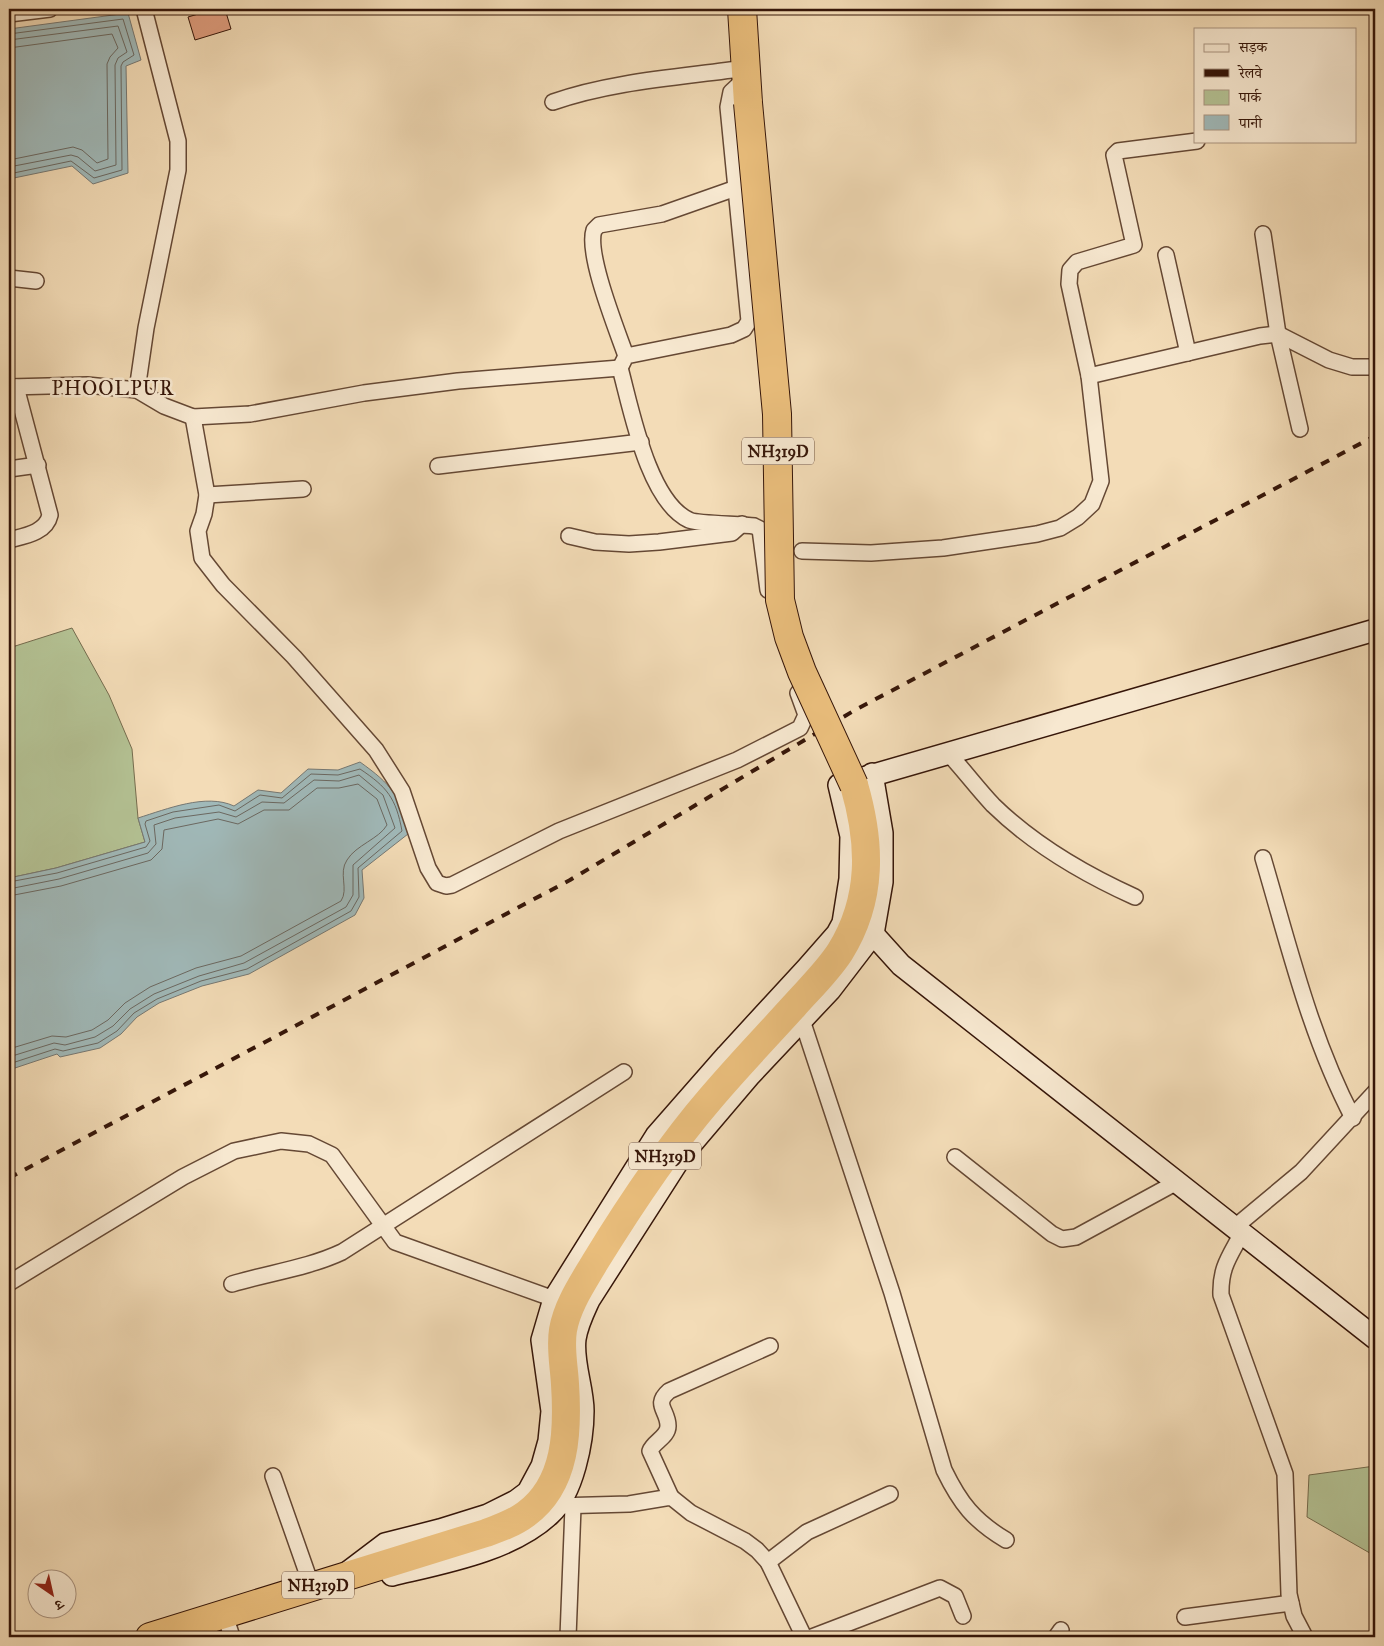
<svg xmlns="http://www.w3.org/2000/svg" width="1384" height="1646" font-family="'IM FELL Great Primer','Noto Serif Devanagari',serif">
  <rect width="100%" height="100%" fill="#f3dcb7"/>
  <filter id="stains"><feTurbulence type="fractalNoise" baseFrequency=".004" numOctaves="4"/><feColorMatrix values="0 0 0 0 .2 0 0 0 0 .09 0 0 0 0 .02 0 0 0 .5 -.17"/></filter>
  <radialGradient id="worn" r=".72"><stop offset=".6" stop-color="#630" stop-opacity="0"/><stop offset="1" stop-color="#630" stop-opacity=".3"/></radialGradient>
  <g fill="#b4c294" stroke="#756c4e">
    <path d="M72,628L109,695L132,749L138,818L145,842L56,868L9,878V648Z"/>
    <path d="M1375,1466V1556L1307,1517L1309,1475Z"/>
  </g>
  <g fill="#a0b9b9" stroke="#767873">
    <path d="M128,13L141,60L126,66L128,173L93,184L72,166L9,179V29Z"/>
    <path d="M360,762C392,785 400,795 408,834L362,870L364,898L355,915L249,974L202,986L159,1003L137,1017L121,1034L100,1048L60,1057L57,1054L9,1070V878L56,868L145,842L138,818C167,809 206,793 234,806L258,790L281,793L308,769L338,770Z"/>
  </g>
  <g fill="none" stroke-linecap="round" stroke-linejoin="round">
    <g stroke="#6b6861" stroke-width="1">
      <path d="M9,34L123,19L134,55L123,62L121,66L122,170L94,178L71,161L9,174"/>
      <path d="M9,40L118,26L127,52L118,58L115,65L116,165L95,171L78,157L71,155L9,167"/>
      <path d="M9,48L112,34L118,48L110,57L107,64L108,159L97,163L82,150L73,147L9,160"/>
      <path d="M9,882L57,873L146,847L150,841L145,824L146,821L173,812L219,805L235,811L260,795L282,798L311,774L338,775L360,769C387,787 396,798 402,831L358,868L359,897L351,911L247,969L201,981L157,999L134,1013L117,1031L98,1043L63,1051L55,1049L9,1064"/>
      <path d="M9,889L59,879L148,853L156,844L154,825L175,818L219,812L236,817L262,802L284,803L314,780L339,781L359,775L383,795L395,828L353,865V895L346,907L244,963L199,976L154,994L130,1009L113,1026L95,1037L65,1045L54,1043L9,1057"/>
      <path d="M9,896L61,886L151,860L162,849L164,830L218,819L238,824L264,810H289L317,788H339L358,784L377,799L387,825C379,839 356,845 347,860C338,873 349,889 341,901L241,956L196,968L150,987L125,1003L108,1020L92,1030L66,1037L52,1036L9,1049"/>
    </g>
  </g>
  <path fill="#df9d7e" stroke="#361609" d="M215,9H225L231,29L195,40L188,17Z"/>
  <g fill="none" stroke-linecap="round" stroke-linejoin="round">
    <g stroke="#654834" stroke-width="18">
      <g id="street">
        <path d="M9,14L50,9"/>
        <path d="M553,102C612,81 683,77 746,68"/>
        <path d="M1263,234L1278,334L1300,429"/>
        <path d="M1166,255L1188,353"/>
        <path d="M9,278L36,281"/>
        <path d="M626,356C617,330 586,254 594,230L599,225L662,214L736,188"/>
        <path d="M620,368L626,356L731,335L744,329L749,321L728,107L731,92L747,77"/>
        <path d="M1089,376L1260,336L1278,334L1329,360L1352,367H1375"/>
        <path d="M9,387L87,385L137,390L164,406L193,417L250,414L364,393L458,381L620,368C631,408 648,501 689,520C697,524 741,524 754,526L760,529L768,590"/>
        <path d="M137,390L146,328L178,170V141L144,9"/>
        <path d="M193,417L207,495L204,514L198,531L202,558L223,585L294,657L376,750L402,791L428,868L437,883L446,886L452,885L559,831L737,760L800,728L806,715L798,693"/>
        <path d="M438,466L641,442"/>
        <path d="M9,469L38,465"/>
        <path d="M207,495L303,489"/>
        <path d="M569,536L595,542L629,544L659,542L732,533L742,524"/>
        <path d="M9,540C24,536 46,533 50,515L16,387"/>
        <path d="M802,551L871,553L943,548L1037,534L1060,528L1078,517L1092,504L1101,481L1089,376L1069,284L1070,270L1077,262L1134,245L1114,155L1118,151L1197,141"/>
        <path d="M947,752C963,769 977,788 993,805C1033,844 1084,874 1135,897"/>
        <path d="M1263,858C1289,946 1310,1036 1353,1118"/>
        <path d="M802,1020L892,1293L944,1470C960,1503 974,1521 1006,1540"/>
        <path d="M955,1157L1052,1234L1062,1239L1076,1237L1177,1182"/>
        <path d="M1235,1227L1301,1172L1375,1092"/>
        <path d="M1242,1233C1230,1256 1220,1267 1221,1295L1285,1474L1289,1594L1294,1616L1305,1637"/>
        <path d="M9,1283L183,1177L234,1151L281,1141L309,1144L332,1155L395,1242L554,1299"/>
        <path d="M232,1284C268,1273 308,1268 342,1252L624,1072"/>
        <path d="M273,1476L312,1587"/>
        <path d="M671,1497L650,1451C653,1442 668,1437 668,1426C668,1410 653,1405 669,1391L770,1346"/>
        <path d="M556,1506L629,1504L671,1497L691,1513L745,1541L757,1550L768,1562L804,1637"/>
        <path d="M768,1562L807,1532L890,1494"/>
        <path d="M225,1615L232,1637"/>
        <path d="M1185,1617L1291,1603"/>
        <path d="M568,1637L573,1507"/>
        <path d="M812,1637L940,1588L955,1596L963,1616"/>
        <path d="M1056,1637L1061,1630"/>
      </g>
    </g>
    <g stroke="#361609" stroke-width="24">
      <g id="secondary">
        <path d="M873,934L901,965L1375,1338"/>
        <path d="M348,1572L385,1544L440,1530L488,1515L516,1501L528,1492L542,1466L549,1441L552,1411L542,1340L554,1299L656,1136L727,1055L807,968L837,934L843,923L850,879L851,836L839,785L1375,630"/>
        <path d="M392,1575C442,1563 511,1551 550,1514C573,1493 583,1441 583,1411C583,1388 572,1362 575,1339C577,1325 583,1313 589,1300L682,1155L750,1075L830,990L873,934L882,882V833L872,774"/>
      </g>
    </g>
    <g stroke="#361609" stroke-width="30">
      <g id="highway">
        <path d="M742,9L748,103"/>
        <path d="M150,1637L486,1533C500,1528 514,1523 526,1514C567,1484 568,1430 565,1384C564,1366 560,1348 563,1330C567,1306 582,1284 595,1262C630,1205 667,1149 710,1099C737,1067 766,1037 794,1006C809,989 827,972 840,952C873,899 871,843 854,785"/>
      </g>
    </g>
    <use href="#street" stroke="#f7e8d0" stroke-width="15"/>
    <use href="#secondary" stroke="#f7e8d0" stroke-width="21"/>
    <use href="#highway" stroke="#eabe7c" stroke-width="28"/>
    <path stroke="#361609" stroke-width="4" stroke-dasharray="9 9" stroke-linecap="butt" d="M9,1178L570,880L855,710L1375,436"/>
    <g stroke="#361609" stroke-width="30" stroke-linecap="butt">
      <path id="highway-bridge" d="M748,103L777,414L780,600L789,637L802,672L854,785"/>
    </g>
    <use href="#highway-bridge" stroke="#eabe7c" stroke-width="28"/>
  </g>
  <g text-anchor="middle" stroke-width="5" stroke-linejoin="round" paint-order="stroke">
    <g fill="#f7e8d0" stroke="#705545" stroke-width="1">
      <rect x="742" y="437.5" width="72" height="27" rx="4"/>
      <rect x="629" y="1142.5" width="72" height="27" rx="4"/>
      <rect x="282" y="1571.5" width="72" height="27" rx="4"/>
    </g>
    <g font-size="16" font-weight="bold" fill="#361609">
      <text x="778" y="457">NH319D</text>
      <text x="665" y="1162">NH319D</text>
      <text x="318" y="1591">NH319D</text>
    </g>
    <g font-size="20" letter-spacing="1" fill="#361609" stroke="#f7e8d0">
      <text x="113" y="395">PHOOLPUR</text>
    </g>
  </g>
  <rect width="1384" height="1646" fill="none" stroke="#f3dcb7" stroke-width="30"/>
  <rect x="10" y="10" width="1364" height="1626" fill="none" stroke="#361609" stroke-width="2.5"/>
  <rect x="15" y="15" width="1354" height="1616" fill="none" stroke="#361609"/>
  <rect x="1194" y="28" width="162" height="115" fill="#f7e8d0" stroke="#aa9480"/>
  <rect x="1204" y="44" width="25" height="8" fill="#f7e8d0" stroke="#aa9480"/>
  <text x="1239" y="52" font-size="15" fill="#361609">सड़क</text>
  <rect x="1204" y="69" width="25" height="8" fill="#361609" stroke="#aa9480"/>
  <text x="1239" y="78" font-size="15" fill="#361609">रेलवे</text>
  <rect x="1204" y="90" width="25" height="15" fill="#b4c294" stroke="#aa9480"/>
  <text x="1239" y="102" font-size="15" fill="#361609">पार्क</text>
  <rect x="1204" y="115" width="25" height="15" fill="#a0b9b9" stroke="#aa9480"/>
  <text x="1239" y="128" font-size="15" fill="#361609">पानी</text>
  <g transform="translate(52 1594) rotate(146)"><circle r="24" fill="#f7e8d0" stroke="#aa9480"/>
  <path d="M0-4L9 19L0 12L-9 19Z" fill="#8f2418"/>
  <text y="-8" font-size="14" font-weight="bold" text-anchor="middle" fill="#361609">उ</text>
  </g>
  <rect width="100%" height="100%" filter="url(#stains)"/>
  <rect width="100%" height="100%" fill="url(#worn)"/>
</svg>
